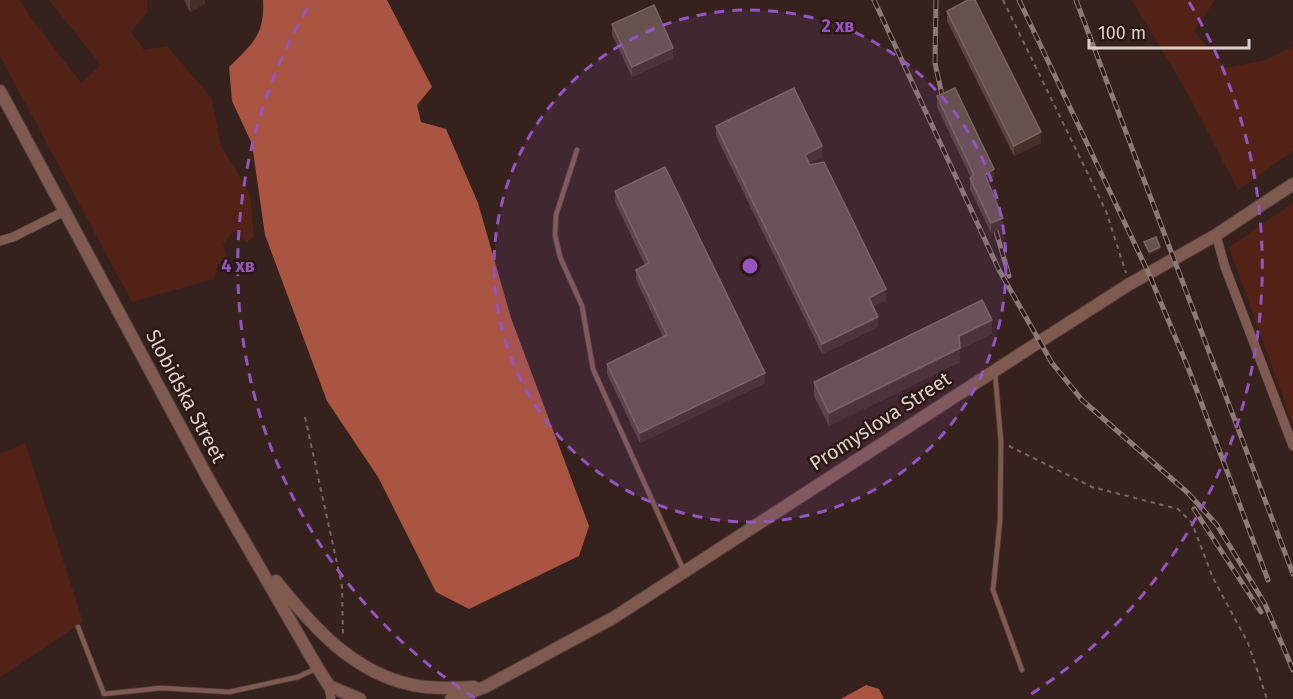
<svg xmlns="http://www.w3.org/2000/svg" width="1293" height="699" font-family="'Fira Sans',sans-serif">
  <rect width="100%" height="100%" fill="#36221c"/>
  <g fill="#522217">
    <path d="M0,0H20L31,18L81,83L101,65L49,0H147V12L131,32L144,50L167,46L212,99L221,146L250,194L254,237L247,242L233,231L223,244L227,256L218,264L214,279L132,302L0,56Z"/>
    <path d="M1132,0H1215L1194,31L1225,68L1266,60L1293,47V151L1238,190L1188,94Z"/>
    <path d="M1293,203V425L1229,247Z"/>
    <path d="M25,443L83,622L0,677V454Z"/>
  </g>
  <g fill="#a95541">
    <path d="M263,0H387L432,87L417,105L421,122L446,129L478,203L511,318L589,526L579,556L469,609L436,592L378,477L327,401L265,235L252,144L232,101L229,67C252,44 265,35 263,0Z"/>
    <path d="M866,685L879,689L884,699H841Z"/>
  </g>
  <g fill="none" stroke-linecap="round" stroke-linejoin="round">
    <g stroke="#513e38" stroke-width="6">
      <g id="service">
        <path d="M577,150L556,215L555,235L560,257L582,306L593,369L684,571"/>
        <path d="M995,373L1001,442L1000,521L993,590L1022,670"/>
        <path d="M78,627L104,694L161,688L229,692L298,677L315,669"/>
      </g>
    </g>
    <g stroke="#513e38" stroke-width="10">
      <g id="minor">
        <path d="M1216,235L1225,267L1293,446"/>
        <path d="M0,241L13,237L65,211"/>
        <path d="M329,686L331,699"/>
      </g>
    </g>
    <g stroke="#513e38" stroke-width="14">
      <g id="tertiary">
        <path d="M0,91L210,482L317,667L329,686L360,699"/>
        <path d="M276,581C312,626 353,673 413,685C433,689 454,688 474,687"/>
        <path d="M451,699L485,687L613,618L1039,342L1128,285L1216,235L1293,184"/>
      </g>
    </g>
    <g stroke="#786761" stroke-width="2" stroke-dasharray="4.5 4.5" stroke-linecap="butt">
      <path d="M1003,0L1106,211L1126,273"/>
      <path d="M305,417L342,586L343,638"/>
      <path d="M1009,446L1092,487L1178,509L1192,523L1213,578L1248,643L1267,699"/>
    </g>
    <use href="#service" stroke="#7f5a51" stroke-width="4.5"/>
    <use href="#minor" stroke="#7f5a51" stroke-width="9"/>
    <use href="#tertiary" stroke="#7f5a51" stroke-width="12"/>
    <g stroke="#8b7a76" stroke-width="5">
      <g id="rail">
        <path d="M874,0L999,270L1052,363L1082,400L1188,493L1217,525L1265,604L1293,670"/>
        <path d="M936,0L935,63L944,104"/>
        <path d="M1019,0L1149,274L1189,370L1268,580"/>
        <path d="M1076,0L1293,574"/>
        <path d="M996,231L1009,276"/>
        <path d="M1194,509L1261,612"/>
      </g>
    </g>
    <use href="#rail" stroke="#2c1813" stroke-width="3" stroke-dasharray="9" stroke-linecap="butt"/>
  </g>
  <g fill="#58433d">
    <path d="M184,0H205V4L190,12Z"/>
    <path d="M947,11L1041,143L1014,156L947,21Z"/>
    <path d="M612,24L673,58L632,77L612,35Z"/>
    <path d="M937,96L994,179L988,183L1003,228L991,233L970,189V178H971L937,107Z"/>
    <path d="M716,126L822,157L809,163L886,300L873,306L878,327L822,354L716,136Z"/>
    <path d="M615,191L765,383L640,443L607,374V364L663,337L636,280V270L645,265L615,202Z"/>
    <path d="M992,334L960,349V362L829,426L814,396V382Z"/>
  </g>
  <g fill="#442f29">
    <path d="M190,0H205V4L190,12Z"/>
    <path d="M673,48V58L632,77V67Z"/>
    <path d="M1041,132V143L1014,156V146Z"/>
    <path d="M822,146V157L805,165V155Z"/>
    <path d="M994,169V179L985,185V175Z"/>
    <path d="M1003,218V228L991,233V223Z"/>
    <path d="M1160,247V250L1149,255V252Z"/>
    <path d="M886,289V300L869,308V298Z"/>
    <path d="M878,317V327L822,354V344Z"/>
    <path d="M992,320V334L960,349V362L829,426V413L959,336Z"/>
    <path d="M765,373V383L640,443V433Z"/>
  </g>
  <g fill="#66524c" stroke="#796560" stroke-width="1.5">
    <path d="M968,0H975L1041,132L1014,146L947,11Z"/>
    <path d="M654,5L673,48L632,67L612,24Z"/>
    <path d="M794,88L822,146L805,155L810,165L824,162L886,289L869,298L878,317L822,344L716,126Z"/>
    <path d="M955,88L994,169L985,175L1003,218L991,223L970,178L974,175L937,96Z"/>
    <path d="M665,167L765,373L640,433L607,364L667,335L636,270L649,263L615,191Z"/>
    <path d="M1156,237L1160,247L1149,252L1144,242Z"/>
    <path d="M982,300L992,320L959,336L960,348L829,413L814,382Z"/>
  </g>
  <circle cx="750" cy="266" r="256" fill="#9455c2" fill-opacity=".12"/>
  <g fill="none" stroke="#9455c2" stroke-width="3" stroke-dasharray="10 8">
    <circle cx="750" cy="266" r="256"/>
    <path d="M475 698A512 512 0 0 1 311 2M1189 2A512 512 0 0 1 1025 698"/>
  </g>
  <g text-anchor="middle" stroke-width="5" stroke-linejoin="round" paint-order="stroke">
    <g font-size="20" fill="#ddcfcb" stroke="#2c1813">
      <text transform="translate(186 396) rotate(62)" y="7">Slobidska Street</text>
      <text transform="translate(880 421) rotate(-33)" y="7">Promyslova Street</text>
    </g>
  </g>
  <circle cx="750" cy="266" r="9" fill="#9455c2" stroke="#2c1813" stroke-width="3"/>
  <g font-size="18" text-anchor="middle" font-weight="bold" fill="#9455c2" stroke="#2c1813" stroke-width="5" stroke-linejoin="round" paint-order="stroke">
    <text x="838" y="32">2 хв</text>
    <text x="238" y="272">4 хв</text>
  </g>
  <path d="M1089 39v9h160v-9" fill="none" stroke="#ddcfcb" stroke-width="3"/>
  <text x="1098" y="39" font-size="18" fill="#ddcfcb" stroke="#2c1813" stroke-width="4.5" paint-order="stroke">100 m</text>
</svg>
